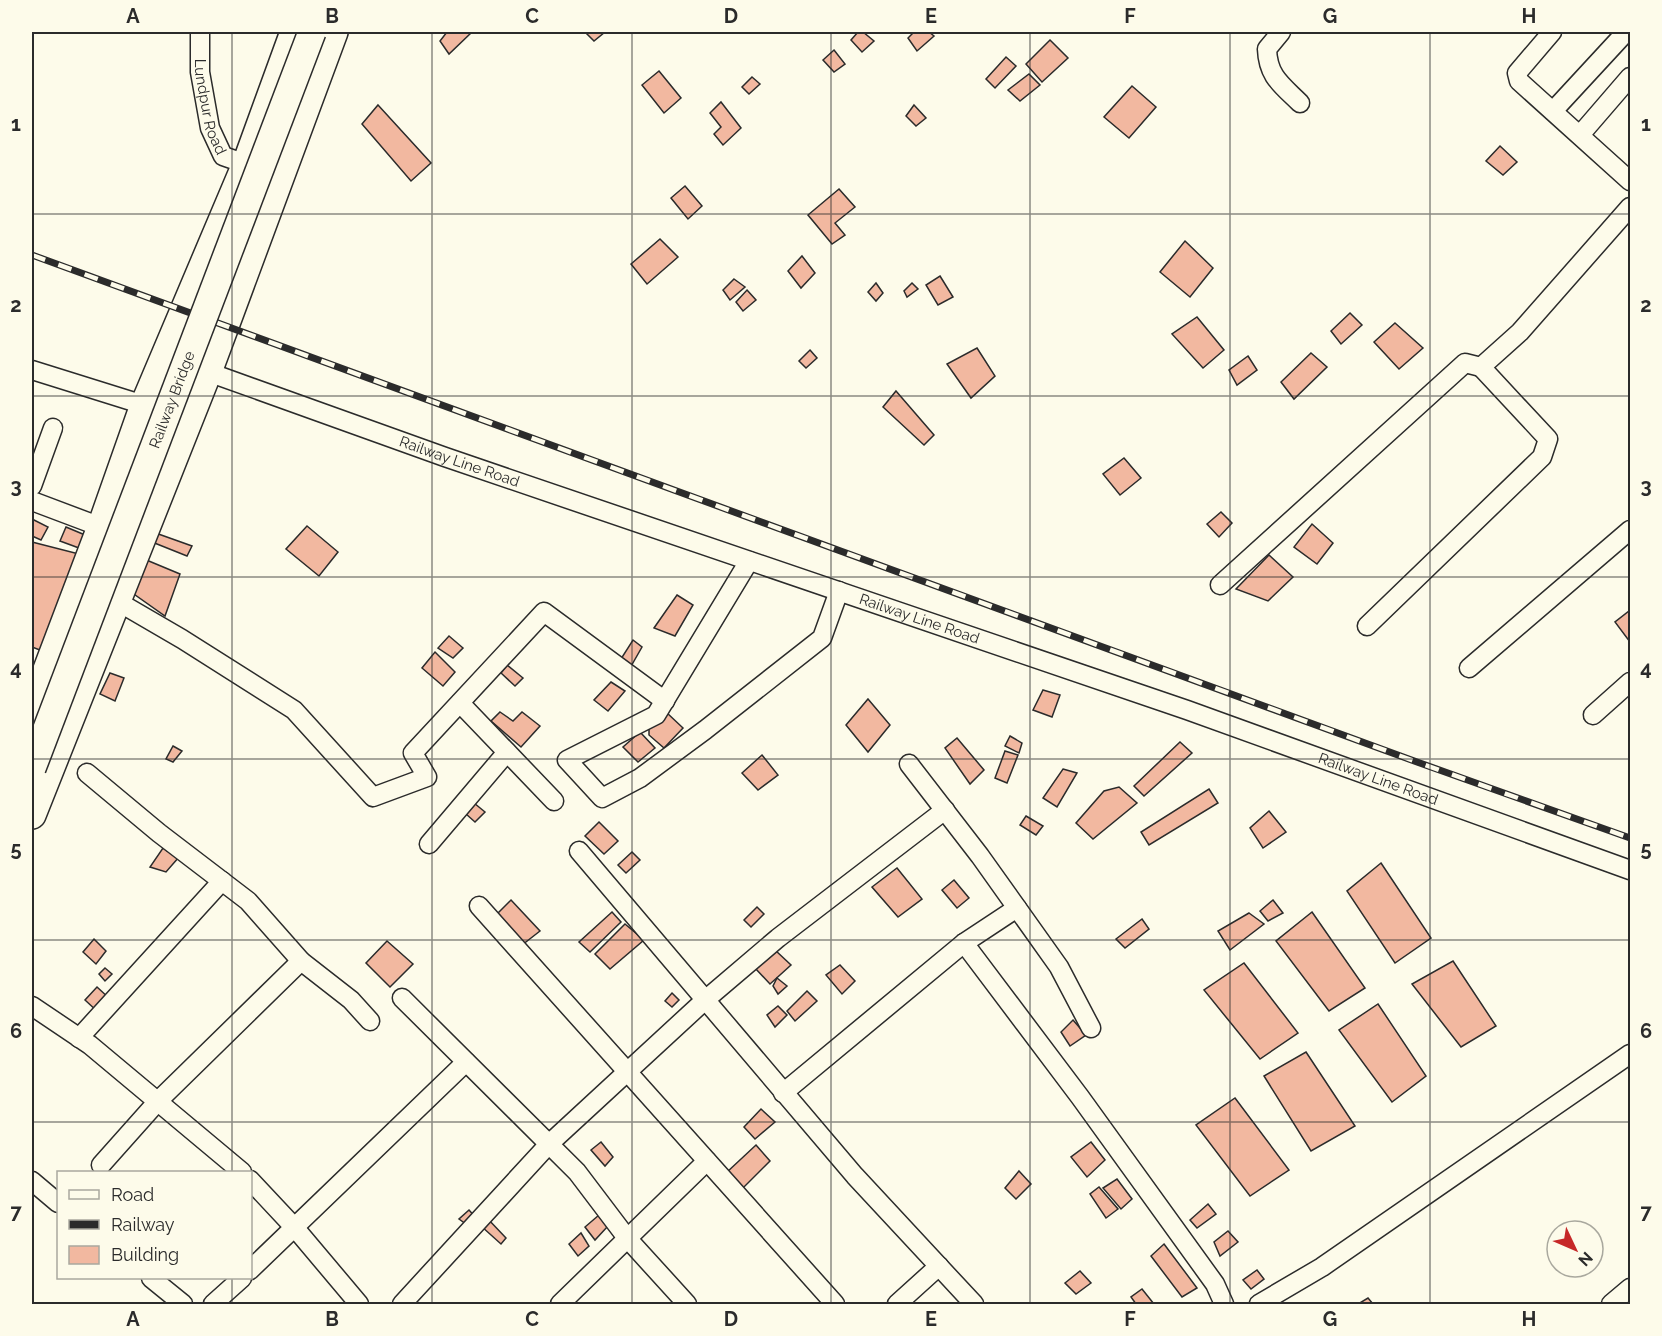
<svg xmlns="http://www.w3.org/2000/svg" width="1662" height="1336" font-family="Raleway,sans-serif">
  <rect width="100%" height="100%" fill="#fdfbea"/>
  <g fill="#f2b8a0" stroke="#2b2b2b" stroke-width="1.5">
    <path d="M447,32H472L449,54L440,41Z"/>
    <path d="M585,32H605L594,41Z"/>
    <path d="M858,32H863L874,41L862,52L851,40Z"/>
    <path d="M914,32H929L934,36L917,51L908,38Z"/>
    <path d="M1050,40L1068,58L1042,82L1026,64Z"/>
    <path d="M834,50L845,64L834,72L823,60Z"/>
    <path d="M1006,57L1016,66L995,88L986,79Z"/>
    <path d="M659,71L681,98L664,113L642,85Z"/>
    <path d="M1029,74L1040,85L1020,101L1008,90Z"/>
    <path d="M752,77L760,84L749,94L742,87Z"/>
    <path d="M1132,86L1156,107L1129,138L1104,117Z"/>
    <path d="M721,102L741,128L723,145L714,134L721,127L710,113Z"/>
    <path d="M378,105L431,163L411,181L362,124Z"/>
    <path d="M914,105L926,118L916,126L906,116Z"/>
    <path d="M1500,146L1517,162L1503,175L1486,161Z"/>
    <path d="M685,186L702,206L688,219L671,198Z"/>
    <path d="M839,189L855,207L835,223L845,235L832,244L808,215Z"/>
    <path d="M660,239L678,257L647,284L631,264Z"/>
    <path d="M1185,241L1213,268L1190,297L1160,272Z"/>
    <path d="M802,256L815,273L801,288L788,271Z"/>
    <path d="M940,276L953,297L938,305L926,285Z"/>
    <path d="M734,279L745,287L730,300L723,290Z"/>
    <path d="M876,283L883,293L876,301L868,292Z"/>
    <path d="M912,283L918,289L907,297L904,291Z"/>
    <path d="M747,290L756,300L743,311L736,302Z"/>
    <path d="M1350,313L1362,325L1341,344L1331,331Z"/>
    <path d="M1197,317L1224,350L1203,368L1172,334Z"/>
    <path d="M1395,323L1423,348L1399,369L1374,342Z"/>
    <path d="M977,348L995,376L971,398L947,364Z"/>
    <path d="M810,350L817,358L806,368L799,361Z"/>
    <path d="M1311,353L1327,367L1294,399L1281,382Z"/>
    <path d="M1248,356L1257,370L1237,385L1229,370Z"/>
    <path d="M896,391L934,435L924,445L883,407Z"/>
    <path d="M1124,458L1141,478L1120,495L1103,474Z"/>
    <path d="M1221,512L1232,523L1219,537L1207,524Z"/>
    <path d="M32,519L48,527L41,540L32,536Z"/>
    <path d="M1312,524L1333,543L1317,564L1294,547Z"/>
    <path d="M307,526L338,552L319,576L286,549Z"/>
    <path d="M66,527L85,535L79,548L60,541Z"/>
    <path d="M150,531L192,546L187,556L147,540Z"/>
    <path d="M32,542L79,554L45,652L32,647Z"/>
    <path d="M1269,555L1293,577L1268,601L1236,589Z"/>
    <path d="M144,559L180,574L165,616L131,592Z"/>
    <path d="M677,595L693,605L675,636L654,628Z"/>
    <path d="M1629,611L1630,612V642L1615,622Z"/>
    <path d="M449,636L463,648L453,658L438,648Z"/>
    <path d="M633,640L642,647L630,668L619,662Z"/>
    <path d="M435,652L455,672L443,686L422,668Z"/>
    <path d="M507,665L523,678L515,686L501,673Z"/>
    <path d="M110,673L124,678L115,701L100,694Z"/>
    <path d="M611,682L625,691L608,711L594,700Z"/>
    <path d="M1043,690L1060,695L1052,717L1033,710Z"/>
    <path d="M868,699L890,725L868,752L846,725Z"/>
    <path d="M500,712L513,721L522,712L540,726L521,747L491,721Z"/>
    <path d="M666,712L683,728L664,748L649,735V727Z"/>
    <path d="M640,732L655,748L638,762L623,747Z"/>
    <path d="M1010,736L1022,743L1019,753L1005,746Z"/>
    <path d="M957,738L984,770L970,784L945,748Z"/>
    <path d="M1180,742L1192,753L1144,796L1134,786Z"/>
    <path d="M173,746L182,751L173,762L166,759Z"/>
    <path d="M1005,751L1018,755L1007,783L995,778Z"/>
    <path d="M762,755L778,775L758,790L742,773Z"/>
    <path d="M1063,769L1077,773L1057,807L1043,798Z"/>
    <path d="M1119,787L1137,803L1093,839L1076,823L1104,791Z"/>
    <path d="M1209,789L1218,803L1149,845L1141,832Z"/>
    <path d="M474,803L485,812L475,822L466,814Z"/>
    <path d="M1269,811L1286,832L1263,848L1250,828Z"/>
    <path d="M1026,816L1043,826L1036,835L1020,825Z"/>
    <path d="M599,822L618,841L604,854L585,836Z"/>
    <path d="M163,848L167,851L169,848L179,857L166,872L150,867Z"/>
    <path d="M632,852L640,860L626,873L618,865Z"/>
    <path d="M1381,863L1431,938L1395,963L1347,891Z"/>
    <path d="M897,868L922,899L898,917L872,887Z"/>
    <path d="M954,880L969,898L957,908L942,890Z"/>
    <path d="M511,900L540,931L522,945L496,915Z"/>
    <path d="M1273,900L1283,913L1268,921L1260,911Z"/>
    <path d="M757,907L764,914L751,927L744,920Z"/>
    <path d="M612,912L621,922L590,952L579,942Z"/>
    <path d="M1312,912L1365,988L1329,1011L1276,941Z"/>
    <path d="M1249,913L1264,924L1230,950L1218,931Z"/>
    <path d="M1142,919L1149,929L1125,948L1116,939Z"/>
    <path d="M625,924L644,940L610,969L595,954Z"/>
    <path d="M94,939L106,951L96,964L83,952Z"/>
    <path d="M387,941L413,964L390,987L366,963Z"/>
    <path d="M775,950L791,965L770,984L755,968Z"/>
    <path d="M1453,961L1496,1026L1461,1047L1412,984Z"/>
    <path d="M1244,963L1298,1033L1260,1059L1204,990Z"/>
    <path d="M840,965L855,981L842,994L826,975Z"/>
    <path d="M105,968L112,974L105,981L99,974Z"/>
    <path d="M777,978L787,986L778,994L773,986Z"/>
    <path d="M97,987L110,999L98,1012L85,1000Z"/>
    <path d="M807,991L817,1001L795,1021L787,1011Z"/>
    <path d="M672,993L679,1000L672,1007L665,1001Z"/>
    <path d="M1378,1004L1426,1076L1392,1102L1339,1030Z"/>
    <path d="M778,1006L787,1015L775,1027L767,1015Z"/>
    <path d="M1073,1020L1086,1035L1070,1046L1061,1032Z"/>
    <path d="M1306,1052L1355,1126L1311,1151L1264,1076Z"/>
    <path d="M1235,1098L1289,1170L1250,1196L1196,1125Z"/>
    <path d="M761,1109L775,1122L755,1139L744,1127Z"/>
    <path d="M601,1142L613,1157L605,1166L591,1150Z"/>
    <path d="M1091,1142L1105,1160L1087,1177L1071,1157Z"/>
    <path d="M756,1145L770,1161L741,1190L726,1173Z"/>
    <path d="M1019,1171L1031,1184L1016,1199L1005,1188Z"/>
    <path d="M1117,1179L1132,1199L1121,1209L1103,1188Z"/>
    <path d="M1099,1187L1118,1209L1106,1218L1090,1194Z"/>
    <path d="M1208,1204L1216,1214L1197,1228L1190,1220Z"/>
    <path d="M469,1210L477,1219L470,1227L459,1219Z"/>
    <path d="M599,1215L608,1226L595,1240L585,1227Z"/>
    <path d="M487,1218L506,1238L501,1244L481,1226Z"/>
    <path d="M1228,1231L1238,1242L1220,1256L1214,1242Z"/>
    <path d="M581,1233L589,1246L578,1256L569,1244Z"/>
    <path d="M1164,1244L1197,1288L1182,1297L1151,1256Z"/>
    <path d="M1257,1270L1264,1279L1251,1289L1243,1280Z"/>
    <path d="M1080,1271L1091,1283L1076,1294L1065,1283Z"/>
    <path d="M1142,1289L1154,1304H1136L1131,1297Z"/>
    <path d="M1368,1298L1373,1304H1358Z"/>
  </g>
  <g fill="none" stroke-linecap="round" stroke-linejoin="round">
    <g stroke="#2b2b2b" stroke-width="21">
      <g id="minor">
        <path id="s1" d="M200,32V72L210,128L223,156L246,164"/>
        <path d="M1281,32L1267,49C1268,77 1282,85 1300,103"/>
        <path d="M1552,32L1517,73L1519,81L1630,181"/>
        <path d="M1553,111L1626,32"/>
        <path d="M1580,135L1630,77"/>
        <path d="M32,370L144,405"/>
        <path id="s2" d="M208,372L445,457L1187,710L1630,870"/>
        <path d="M32,486L53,428"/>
        <path d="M32,501L101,527"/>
        <path d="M749,561L656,715L567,760L602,798L640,778L705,730L822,638L839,591"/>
        <path d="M1220,585L1465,363L1481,367L1520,332L1630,207"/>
        <path d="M115,600L182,639L294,710L373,797L427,777L413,753L544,612L665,701"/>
        <path d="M1367,626L1542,457L1548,439L1481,367"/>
        <path d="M1469,668L1630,530"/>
        <path d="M460,703L554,801"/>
        <path d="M1593,715L1630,682"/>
        <path d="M909,764L980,856L1059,967L1091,1028"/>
        <path d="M87,773L159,833L248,901L301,961L351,1000L370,1021"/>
        <path d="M429,844L507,752"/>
        <path d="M579,851L855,1176L974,1304"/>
        <path d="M479,906L835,1304"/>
        <path d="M964,943L1080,1097L1215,1284L1224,1304"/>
        <path d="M402,998L577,1172L627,1238L687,1304"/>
        <path d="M32,1006L90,1045L242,1172"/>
        <path d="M79,1038L222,881"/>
        <path d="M783,1093L964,943L1017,908"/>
        <path d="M101,1165L158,1101L301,961"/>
        <path d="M250,1180L295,1228L359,1304"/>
        <path d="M32,1181L58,1203"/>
        <path d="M250,1270L466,1062"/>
        <path d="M151,1278L183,1304"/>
        <path d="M213,1304L242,1278"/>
        <path d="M402,1304L549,1144L704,1001L778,938L945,810"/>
        <path d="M560,1304L707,1161"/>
        <path d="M897,1304L939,1266"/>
        <path d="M1259,1304L1322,1267L1630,1054"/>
        <path d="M1611,1304L1630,1288"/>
      </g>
    </g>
    <g stroke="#2b2b2b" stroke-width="30">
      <g id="primary">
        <path d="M32,709L101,527L144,405L246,164L294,32"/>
        <path d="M32,815L208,372L334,32"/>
      </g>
    </g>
    <use href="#minor" stroke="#fdfbea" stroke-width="18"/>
    <use href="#primary" stroke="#fdfbea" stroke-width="27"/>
    <g stroke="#2b2b2b" stroke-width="7">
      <path id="rail" d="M32,255L1417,762L1630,838"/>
    </g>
    <use href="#rail" stroke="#fdfbea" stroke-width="4.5" stroke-dasharray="14" stroke-linecap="butt"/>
    <g stroke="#2b2b2b" stroke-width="30" stroke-linecap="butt">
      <g id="primary-bridge">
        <path id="s3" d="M32,768L312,32"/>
      </g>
    </g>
    <use href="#primary-bridge" stroke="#fdfbea" stroke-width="27"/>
  </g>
  <path fill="none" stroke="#2b2b2b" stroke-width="1.5" stroke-opacity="0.55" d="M232,32V1172M432,32V1304M632,32V1304M831,32V1304M1030,32V1304M1230,32V1304M1430,32V1304M32,214H1630M32,396H1630M32,577H1630M32,759H1630M32,940H1630M32,1122H1630M232,1278V1304"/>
  <g text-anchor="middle" stroke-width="4.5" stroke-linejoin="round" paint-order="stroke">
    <g font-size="15" fill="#2b2b2b" stroke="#fdfbea">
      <text dy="5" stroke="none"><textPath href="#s1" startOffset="76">Lundpur Road</textPath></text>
      <text dy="5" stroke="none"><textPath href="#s3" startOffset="394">Railway Bridge</textPath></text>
      <text dy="5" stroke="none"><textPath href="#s2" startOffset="267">Railway Line Road</textPath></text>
      <text dy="5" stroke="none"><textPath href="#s2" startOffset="753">Railway Line Road</textPath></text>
      <text dy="5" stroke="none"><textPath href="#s2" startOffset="1239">Railway Line Road</textPath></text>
    </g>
  </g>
  <rect width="1662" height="1336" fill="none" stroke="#fdfbea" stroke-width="66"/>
  <rect x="57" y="1171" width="195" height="108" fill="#fdfbea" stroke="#a9a89e" stroke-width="1.5"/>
  <rect x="69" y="1190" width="30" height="9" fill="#fdfbea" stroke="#a9a89e" stroke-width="1.5"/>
  <text x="111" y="1201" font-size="18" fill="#2b2b2b">Road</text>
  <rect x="69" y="1220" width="30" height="9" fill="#2b2b2b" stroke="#a9a89e" stroke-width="1.5"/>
  <text x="111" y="1231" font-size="18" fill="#2b2b2b">Railway</text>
  <rect x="69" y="1246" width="30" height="18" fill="#f2b8a0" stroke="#a9a89e" stroke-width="1.5"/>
  <text x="111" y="1261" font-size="18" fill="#2b2b2b">Building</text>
  <g transform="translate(1575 1249) rotate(134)"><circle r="28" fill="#fdfbea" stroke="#a9a89e" stroke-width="1.5"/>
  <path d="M0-4.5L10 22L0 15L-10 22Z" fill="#c62828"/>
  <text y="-9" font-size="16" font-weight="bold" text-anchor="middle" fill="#2b2b2b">N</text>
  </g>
  <rect x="33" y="33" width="1596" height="1270" fill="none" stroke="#2b2b2b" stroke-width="2"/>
  <g font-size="20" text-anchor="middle" font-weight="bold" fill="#2b2b2b">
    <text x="133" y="23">A</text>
    <text x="332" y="23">B</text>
    <text x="532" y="23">C</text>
    <text x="731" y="23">D</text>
    <text x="931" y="23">E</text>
    <text x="1130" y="23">F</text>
    <text x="1330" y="23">G</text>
    <text x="1529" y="23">H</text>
    <text x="16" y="131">1</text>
    <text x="1646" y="131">1</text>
    <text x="16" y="312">2</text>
    <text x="1646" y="312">2</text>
    <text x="16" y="493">3</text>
    <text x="1646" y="493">3</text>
    <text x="16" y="675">4</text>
    <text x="1646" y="675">4</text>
    <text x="16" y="856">5</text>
    <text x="1646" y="856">5</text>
    <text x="16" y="1038">6</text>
    <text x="1646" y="1038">6</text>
    <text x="16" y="1219">7</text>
    <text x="1646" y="1219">7</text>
    <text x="133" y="1326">A</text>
    <text x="332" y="1326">B</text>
    <text x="532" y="1326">C</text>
    <text x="731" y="1326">D</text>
    <text x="931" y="1326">E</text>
    <text x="1130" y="1326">F</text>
    <text x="1330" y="1326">G</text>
    <text x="1529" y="1326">H</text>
  </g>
</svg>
